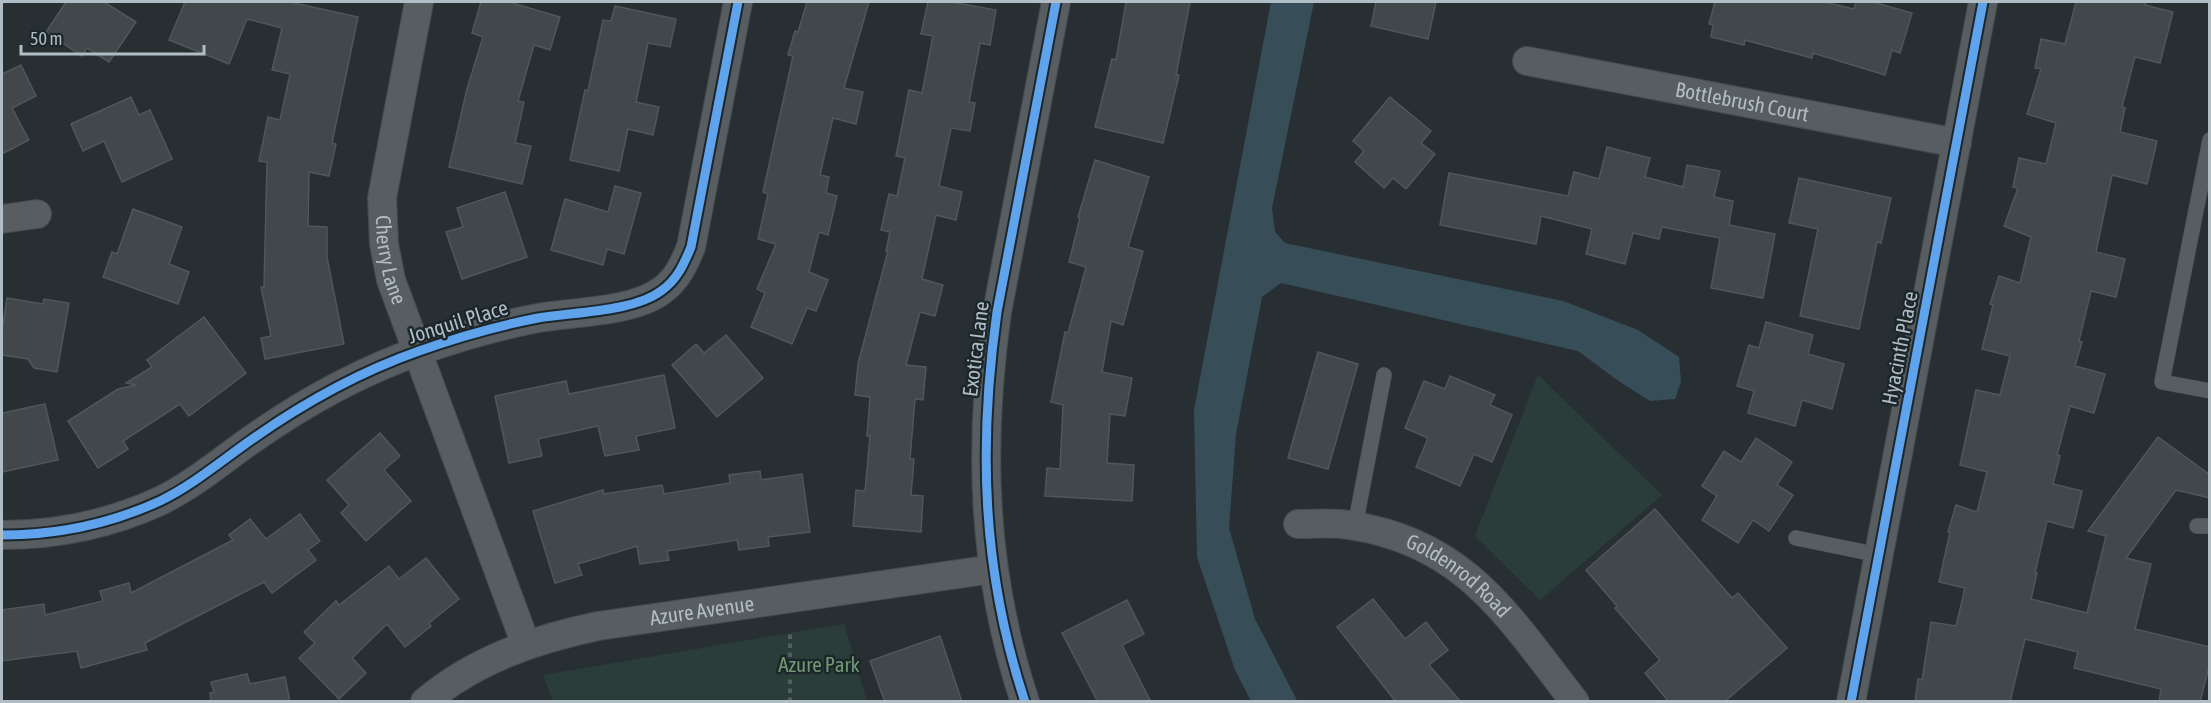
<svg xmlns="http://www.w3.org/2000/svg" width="2211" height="703" font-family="'Asap Condensed',sans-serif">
  <rect width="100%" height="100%" fill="#282f32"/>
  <g fill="#2b3d38">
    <path d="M1538,375L1662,495L1540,600L1475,536Z"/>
    <path d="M844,624L867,701H553L543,675Z"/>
  </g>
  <path fill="#374e58" d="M1271,2H1314L1272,208L1275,232L1285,243L1563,301L1638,330L1679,357L1681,382L1675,399L1650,401L1620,382L1578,351L1281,283L1262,297L1236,434L1229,528L1255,619L1298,702L1251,701L1235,670L1197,557L1194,410Z"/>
  <g fill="#41474a" stroke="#4f575a" stroke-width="1.5">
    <path d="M66,2H104L136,22L109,62L87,48L82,56L46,32Z"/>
    <path d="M185,2H290L358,17L332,143L336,144L329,176L309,172L308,226L327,227V257L344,344L265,359L261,338L271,336L261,287H264L267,162L259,161L268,117L280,120L290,74L272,70L282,28L247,19L229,64L169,40Z"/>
    <path d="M481,2H509L560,17L550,50L534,45L518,101L524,102L515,143L531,146L522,184L449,167L467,89L483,37L472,33Z"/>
    <path d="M807,2H869L844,88L863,92L856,124L833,118L820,175L829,177L826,193L837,196L828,235L819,232L809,272L828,280L816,311L807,308L792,344L751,327L765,293L757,289L776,244L758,239L768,194L763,192L793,56L788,55L795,31L798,32Z"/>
    <path d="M928,2H952L996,10L990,45L980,43L969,102L975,103L970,131L951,128L939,186L962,192L956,220L936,215L922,279L943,285L935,316L920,312L906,365L926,367L923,400L915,399L910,459H914L911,495L923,496L921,532L853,526L856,490L865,491L870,436H867L870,397L855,395L858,364L888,251H886L890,232L881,230L889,194L897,196L905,158L896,156L909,90L922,93L933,36L921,34Z"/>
    <path d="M1126,2H1190L1176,75H1179L1163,143L1095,127L1112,59L1116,60Z"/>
    <path d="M1376,2H1436L1428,39L1371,26Z"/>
    <path d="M1715,2H1824L1854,9L1856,2H1873L1912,13L1900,53L1892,50L1885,75L1813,53L1812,58L1745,40L1744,45L1711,37L1713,25L1709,24Z"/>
    <path d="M2076,2H2146L2145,5L2173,12L2160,63L2135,57L2122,107L2125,108L2120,132L2157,141L2147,184L2112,175L2096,252L2125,259L2116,297L2091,291L2079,341L2082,342L2075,366L2105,374L2094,413L2070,406L2057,455L2060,456L2053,484L2082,491L2073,528L2047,521L2035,573H2037L2031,599L2087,613L2106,536L2088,531L2158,437L2210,475V498L2176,490L2126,558L2151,564L2135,629L2210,647V663L2200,702H2159L2161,689L2074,668L2078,652L2025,639L2010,702H1915L1918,679L1922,680L1931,622L1956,626L1965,588L1939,582L1950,532H1948L1956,505L1977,512L1987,472L1960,465L1976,390L2000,395L2010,356L1982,349L1993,305L1990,304L1999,276L2020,283L2031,237L2004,226L2018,188L2013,187L2019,158L2046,164L2056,123L2027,114L2041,69L2035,68L2041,39L2065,44Z"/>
    <path d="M615,6L676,19L670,47L648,43L636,102L659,107L653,135L628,129L619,171L570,160L585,90L588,91L603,20L611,21Z"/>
    <path d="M21,65L36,96L12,108L29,140L2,154V74Z"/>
    <path d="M131,97L139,115L150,110L172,159L122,182L104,141L83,151L71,124Z"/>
    <path d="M1390,97L1431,131L1421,143L1435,154L1406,189L1393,178L1384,188L1355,162L1364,151L1353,141Z"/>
    <path d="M1607,147L1650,158L1645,177L1683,187L1687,165L1720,171L1714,197L1733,201L1729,225L1775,234L1763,298L1711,288L1720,238L1662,227L1659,239L1633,233L1625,264L1586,254L1592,229L1541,216L1536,244L1440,225L1449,173L1568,196L1574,172L1599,179Z"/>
    <path d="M1095,160L1149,177L1128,247L1143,251L1123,325L1111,321L1102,372L1132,378L1125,416L1110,414L1107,463L1134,465L1132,501L1045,496L1047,468L1060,469L1063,405L1051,402L1065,332L1068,333L1086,267L1069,262L1080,218L1078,217Z"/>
    <path d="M1799,178L1891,198L1881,243L1877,242L1859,329L1800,316L1818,229L1789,223Z"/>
    <path d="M615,186L641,193L624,254L607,249L603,265L551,250L565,199L608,212Z"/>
    <path d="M505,192L527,257L462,279L446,232L463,227L457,208Z"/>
    <path d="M133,209L182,227L169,264L189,272L178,304L103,277L112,252L117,254Z"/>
    <path d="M7,298L43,304L44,299L69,303L57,372L34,368L28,359L2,355V332Z"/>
    <path d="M204,317L246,373L189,416L180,404L123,441L128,449L98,468L68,421L118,389L136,385L126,383L152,367L147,360Z"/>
    <path d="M1766,322L1813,335L1808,354L1844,364L1832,409L1802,400L1795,426L1748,413L1754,391L1737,386L1749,345L1759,348Z"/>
    <path d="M726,335L763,378L717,417L672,365L696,344L704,353Z"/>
    <path d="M1318,352L1358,364L1328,469L1288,458Z"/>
    <path d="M664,375L675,428L636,436L639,450L605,456L598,426L538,439L542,456L509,463L495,396L566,381L569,394Z"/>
    <path d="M1450,376L1495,395L1490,405L1512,415L1492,462L1474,454L1460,486L1416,467L1428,438L1405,428L1424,381L1445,389Z"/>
    <path d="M45,404L58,460L2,472V413Z"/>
    <path d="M380,433L400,456L384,470L411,501L366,541L341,513L349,505L327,480Z"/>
    <path d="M1756,438L1792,462L1777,485L1793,495L1769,531L1753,520L1738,543L1702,520L1717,496L1702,486L1724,451L1741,462Z"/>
    <path d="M760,471L761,480L802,474L810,532L768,537L769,546L739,550L737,540L667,551L669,560L640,564L637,546L578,564L582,575L555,583L533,511L603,490L604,494L662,485L664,494L730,483L729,475Z"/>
    <path d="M1655,509L1732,598L1738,593L1787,648L1724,702H1669L1645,673L1660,660L1615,608L1617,606L1586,570Z"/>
    <path d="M300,514L320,541L308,550L316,560L272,593L264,582L145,643L147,650L81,668L77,651L2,661V610L44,604L45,615L103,601L100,591L129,583L131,593L233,540L229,535L250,519L266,539Z"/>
    <path d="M426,558L459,599L429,623L431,626L405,647L387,624L352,658L366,673L339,699L299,658L315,643L304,632L336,601L339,605L389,566L399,579Z"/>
    <path d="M1373,599L1405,639L1426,622L1448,650L1429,665L1461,702H1396L1337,627Z"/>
    <path d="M1127,600L1144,634L1122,645L1151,702H1098L1062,633Z"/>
    <path d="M940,636L962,702H885L870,661Z"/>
    <path d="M247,674L250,684L285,677L290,702H211L210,693L214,692L211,682Z"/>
  </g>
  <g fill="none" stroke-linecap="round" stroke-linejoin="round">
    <g stroke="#464b4d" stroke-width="16">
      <g id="lane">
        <path d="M2210,140L2162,382L2210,391"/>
        <path d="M1355,526L1384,375"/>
        <path d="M2197,526H2210"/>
        <path d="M1796,538L1879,555"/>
      </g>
    </g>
    <g stroke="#464b4d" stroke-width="30">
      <g id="street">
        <path id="s1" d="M419,2L382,198L384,244L391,280L526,645"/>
        <path id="s2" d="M1527,61L1957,143"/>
        <path d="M2,219L37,214"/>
        <path id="s3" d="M1298,524C1315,524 1333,522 1349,525C1465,542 1508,616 1575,702"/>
        <path d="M2,535C57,535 110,524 160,501C193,485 221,461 251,440C302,404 359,372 419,351C458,337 497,326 538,318C573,312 633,312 661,291C677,280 684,264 691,247L738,2"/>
        <path id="s4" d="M425,702C474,660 536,639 598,626L993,569"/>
        <path d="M1025,702C982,572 978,446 997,312L1056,2"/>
        <path d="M1851,702L1983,2"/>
      </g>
    </g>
    <path stroke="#575c5f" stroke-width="4" stroke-dasharray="4.5 4.5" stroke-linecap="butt" d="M790,702V630"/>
    <use href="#lane" stroke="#575d61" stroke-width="15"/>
    <use href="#street" stroke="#575d61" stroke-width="28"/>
    <g stroke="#1c272c" stroke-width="13">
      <g id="cycleway">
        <path d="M2,535C57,535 110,524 160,501C193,485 221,461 251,440C302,404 359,372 419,351C458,337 497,326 538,318C573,312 633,312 661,291C677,280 684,264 691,247L738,2"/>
        <path d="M1025,702C982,572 978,446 997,312L1056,2"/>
        <path d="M1851,702L1983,2"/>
      </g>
    </g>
    <use href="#cycleway" stroke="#60a3ed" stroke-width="9"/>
  </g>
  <g text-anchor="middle" stroke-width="5" stroke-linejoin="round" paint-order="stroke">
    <g font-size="21" fill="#b1bdc4" stroke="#1c272c">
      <text dy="7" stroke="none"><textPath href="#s2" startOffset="219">Bottlebrush Court</textPath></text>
      <text dy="7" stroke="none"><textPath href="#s1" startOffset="262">Cherry Lane</textPath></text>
      <text transform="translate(458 322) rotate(-17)" y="7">Jonquil Place</text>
      <text transform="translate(1900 348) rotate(-79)" y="7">Hyacinth Place</text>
      <text transform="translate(976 349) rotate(-83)" y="7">Exotica Lane</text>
      <text dy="7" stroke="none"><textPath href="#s3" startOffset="174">Goldenrod Road</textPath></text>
      <text dy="7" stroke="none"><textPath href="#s4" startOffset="296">Azure Avenue</textPath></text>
    </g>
    <g font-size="21" fill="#739772" stroke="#1c272c">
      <text x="819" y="672">Azure Park</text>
    </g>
  </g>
  <rect width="2211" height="703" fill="none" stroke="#b1bdc4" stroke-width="6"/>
  <path d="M21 45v9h183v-9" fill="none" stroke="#b1bdc4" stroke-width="3"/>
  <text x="30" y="45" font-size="18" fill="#b1bdc4" stroke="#1c272c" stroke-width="4.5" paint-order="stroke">50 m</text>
</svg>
